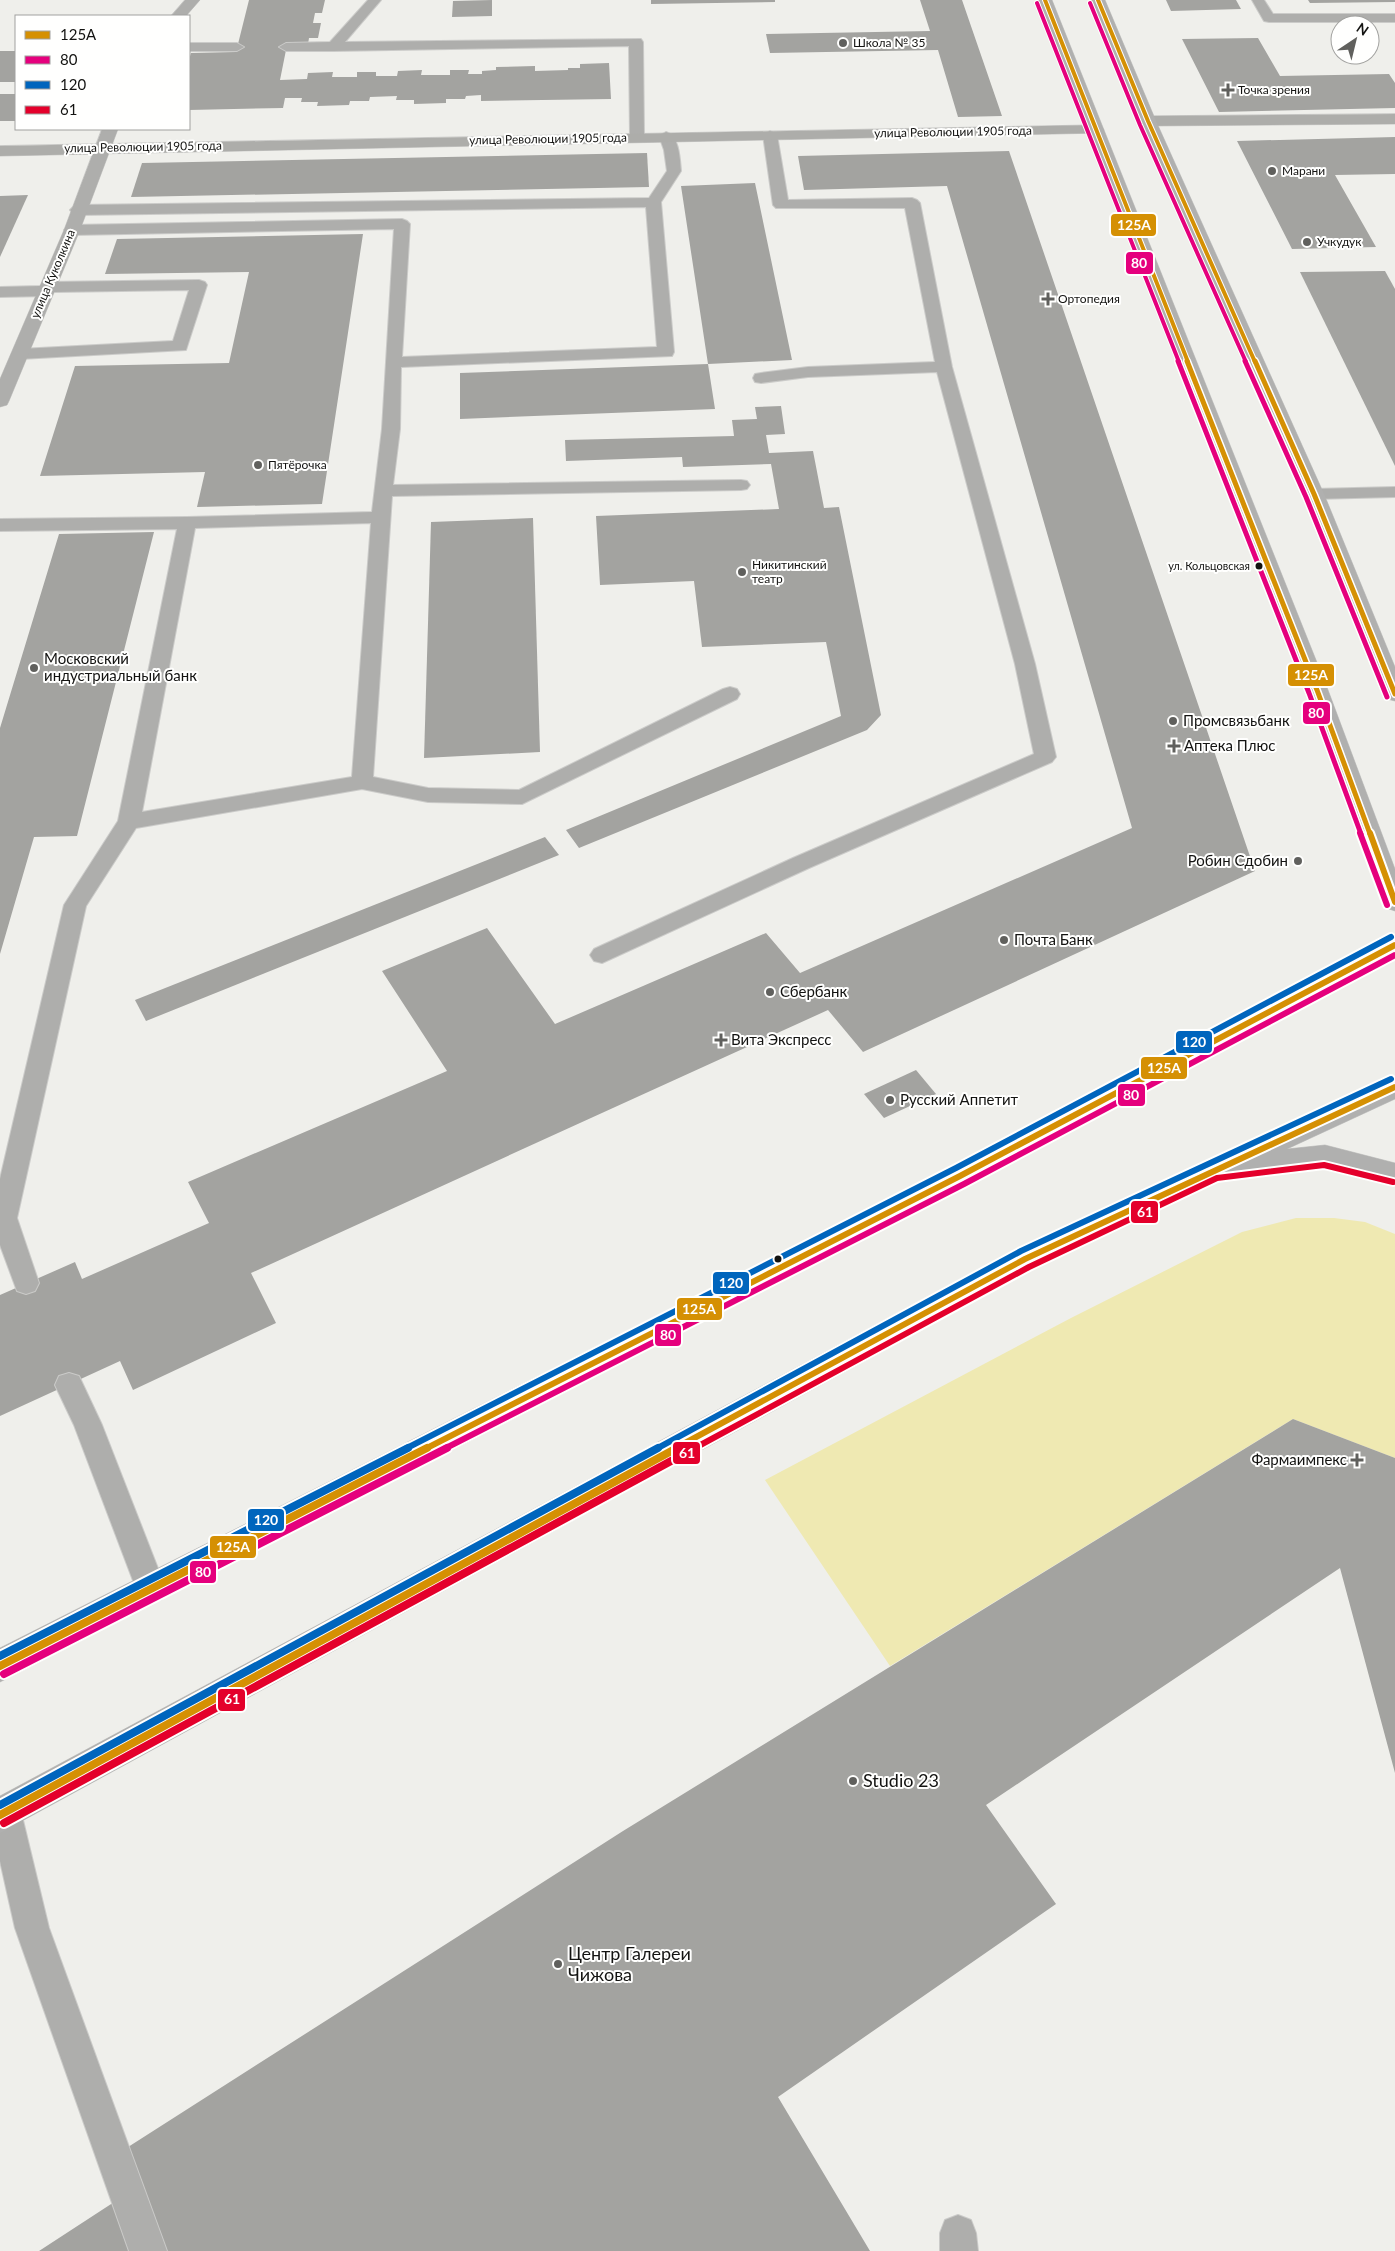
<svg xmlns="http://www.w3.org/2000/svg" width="1395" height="2251" font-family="Lato,sans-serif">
  <rect width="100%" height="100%" fill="#efefeb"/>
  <path fill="#efe9b2" d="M1296,1218H1334L1365,1222L1395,1234V1458L1293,1419L890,1666L765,1480L1071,1318L1242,1232Z"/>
  <g fill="#a3a3a0">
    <path d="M249,0H325L322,13H315L313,23H321L318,38H309L308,44L287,45L280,80L307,79L308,73L333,72L332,77H357V72H376V76H397L398,71L422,70L421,75H450V70H469L468,74H482V71L496,70V67L535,66V71L568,70V68H580V64L609,63L611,99L481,101V95L466,96L465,99H446V103L414,104V100H396L397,96L370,97L369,101H350L349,105L317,106L318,102H301L302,98H285L283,108L189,110V60L191,53L236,52Z"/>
    <path d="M492,0V16L452,17L453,1Z"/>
    <path d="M651,0H775V2L651,4Z"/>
    <path d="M920,0H962L1002,116L958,117L938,50L770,53L766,34L930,31Z"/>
    <path d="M1166,0H1236L1241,9L1171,11Z"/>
    <path d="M1308,0H1395V2L1310,3Z"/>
    <path d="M1258,38L1280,76L1389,74L1395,83V108L1219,112L1182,39Z"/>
    <rect x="0" y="51" width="16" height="31"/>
    <rect x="0" y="94" width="16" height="27"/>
    <path d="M1395,137V174L1335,175L1376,247L1292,249L1237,141Z"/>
    <path d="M1009,151L1255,871L863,1052L828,1010L251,1273L276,1323L133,1390L120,1361L0,1416V1295L75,1262L82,1279L209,1223L188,1182L447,1071L382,971L487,928L555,1024L766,933L800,973L1132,828L947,186L804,190L798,156Z"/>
    <path d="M647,153L649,187L131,197L142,163Z"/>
    <path d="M755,183L792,360L708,364L715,409L460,419V373L708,364L681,186Z"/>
    <path d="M28,195L0,257V196Z"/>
    <path d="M363,234L322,504L197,507L205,472L40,476L75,366L229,363L249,272L105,274L117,239Z"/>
    <path d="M1385,271L1395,289V466L1300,272Z"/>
    <path d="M781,406L785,434L766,435L769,453L813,451L824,508L839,507L881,715L867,730L579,848L566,830L841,716L826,642L702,647L694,581L600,585L596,516L779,509L771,464L683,467L682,457L566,461L565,440L734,436L732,420L757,419L755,407Z"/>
    <path d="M533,518L540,752L424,758L431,522Z"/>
    <path d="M154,532L77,836L34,837L0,954V728L59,534Z"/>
    <path d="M545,837L559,855L146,1021L135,1000Z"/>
    <path d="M916,1070L936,1094L884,1118L864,1094Z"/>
    <path d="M1293,1419L1395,1458V1773L1340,1568L986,1805L1056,1904L778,2097L870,2251H39L128,2193L114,2156L623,1831Z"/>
  </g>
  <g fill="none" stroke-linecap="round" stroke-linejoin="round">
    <g stroke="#cbcbc9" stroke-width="2">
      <g id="lane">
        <path d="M368,0H381L345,42L641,39L643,42L644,137L637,141L630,137L629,46L333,51H286L279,47L286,43L330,42Z"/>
        <path d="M1252,0H1264L1273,14H1395V22H1269L1264,21Z"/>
        <path d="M189,43H237L244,47L237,51H189Z"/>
        <path d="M770,131L777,135L788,200L912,198L917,200L920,203L952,367L1035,664L1056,757L1052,762L809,868L602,963L594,961L590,955L594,949L793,858L1034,754L1015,664L937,372L808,377L761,383L755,382L753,378L755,374L761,373L808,367L935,362L905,208H776L773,205L763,135Z"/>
        <path d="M666,132C679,135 680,159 681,171L661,202L674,352L672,356L401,367L400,429L393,485L741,480L747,481L750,485L747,489L741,490L392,496L373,777L428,788L519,790L723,689L730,687L737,689L740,694L737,699L522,804L428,802L362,789L136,828L86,906L17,1218L39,1283L35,1291L26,1294L17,1291L0,1245V1179L64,905L118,821L177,529L0,531V519L187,517L372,512L382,429L394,229L72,235L67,233L64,230L67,227L72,225L402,219L407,221L410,224L402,357L657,347L646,207L78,215L73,213L70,210L73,207L78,205L649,198L667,171L664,150L659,136ZM371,523L352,777L142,812L195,528Z"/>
        <path d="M199,280L205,282L207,285L186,350L20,359L14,358L12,354L14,350L20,349L173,341L189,290L54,292L46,296L0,297V287L40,286L48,282Z"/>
        <path d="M1395,487V497L1314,499L1308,498L1305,494L1308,490L1314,489Z"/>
        <path d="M69,1373L79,1376L102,1425L166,1589L162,1599L151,1603L140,1599L74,1425L55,1385L59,1376Z"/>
        <path d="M5,1796L16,1801L21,1812L49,1928L167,2251H129L15,1928L0,1861V1798Z"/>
        <path d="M958,2215L971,2220L976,2233L978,2251H940V2233L945,2220Z"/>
      </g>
    </g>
    <g stroke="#cbcbc9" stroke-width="1">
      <g id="street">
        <path d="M185,0H200L186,16H171Z"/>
        <path d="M102,129H118L80,230L9,401L7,405L0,407V379L64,230Z"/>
      </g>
    </g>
    <g stroke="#cbcbc9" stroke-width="1">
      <g id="secondary">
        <path d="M1395,114V124L1148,126L1142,124L1140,121L1142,118L1148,116Z"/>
        <path d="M1096,125L1102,127L1104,130L1102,133L0,156V146Z"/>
      </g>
    </g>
    <g stroke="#cbcbc9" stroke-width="1">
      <g id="primary">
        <path d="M1038,0H1052L1328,690L1395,869V911L1386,908L1383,902L1306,690Z"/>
        <path d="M1091,0H1105L1156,121L1324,494L1395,667V701L1387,699L1384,694L1304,494L1140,121Z"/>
        <path d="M1395,936V956L970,1184L0,1682V1648L950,1168L1386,938Z"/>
        <path d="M1395,1077V1099L1287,1149L1325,1145L1395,1163V1185L1325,1167L1242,1177L1234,1174L1035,1268L0,1833V1796L1015,1250Z"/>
      </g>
    </g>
    <use href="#lane" fill="#aeaeac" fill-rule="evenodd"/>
    <use href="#street" fill="#aeaeac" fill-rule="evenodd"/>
    <use href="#secondary" fill="#adadaa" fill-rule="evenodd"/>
    <use href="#primary" fill="#b0b0af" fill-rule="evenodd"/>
    <g stroke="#fffffe" stroke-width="6">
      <g id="bus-1-far3">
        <path d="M1045,0L1188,362"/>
        <path d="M1098,0L1148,121L1255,362"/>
      </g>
    </g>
    <g stroke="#fffffe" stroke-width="8">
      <g id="bus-1-far2">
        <path d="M1187,361L1317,690L1370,834"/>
        <path d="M1255,361L1314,494L1395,694"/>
      </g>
    </g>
    <g stroke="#fffffe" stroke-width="10">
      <g id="bus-1-far1">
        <path d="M1370,833L1395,902"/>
        <path d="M425,1449L960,1176L1395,945"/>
        <path d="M674,1449L1025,1259L1395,1087"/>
      </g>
    </g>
    <g stroke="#fffffe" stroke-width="12">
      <g id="bus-1">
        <path d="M0,1666L427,1448"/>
        <path d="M0,1815L677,1448"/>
      </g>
    </g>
    <g stroke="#fffffe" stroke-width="6">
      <g id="bus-2-far3">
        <path d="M1037,3L1179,362"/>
        <path d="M1090,3L1140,125L1246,362"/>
      </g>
    </g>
    <g stroke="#fffffe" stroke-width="8">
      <g id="bus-2-far2">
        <path d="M1178,361L1309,693L1361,834"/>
        <path d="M1245,361L1306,497L1387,697"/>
      </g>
    </g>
    <g stroke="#fffffe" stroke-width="10">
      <g id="bus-2-far1">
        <path d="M1360,833L1387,905"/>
        <path d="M444,1449L964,1184L1395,955"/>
      </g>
    </g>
    <g stroke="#fffffe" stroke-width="12">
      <path id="bus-2" d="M4,1674L447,1448"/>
    </g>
    <g stroke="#fffffe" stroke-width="10">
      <g id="bus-3-far1">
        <path d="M405,1449L956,1168L1391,937"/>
        <path d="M656,1449L1021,1251L1391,1079"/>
      </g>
    </g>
    <g stroke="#fffffe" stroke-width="12">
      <g id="bus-3">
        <path d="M0,1656L408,1448"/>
        <path d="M0,1805L658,1448"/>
      </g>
    </g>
    <g stroke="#fffffe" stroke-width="10">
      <path id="bus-4-far1" d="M693,1449L1029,1267L1217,1178L1324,1165L1393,1182"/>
    </g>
    <g stroke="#fffffe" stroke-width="12">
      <path id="bus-4" d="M4,1823L695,1448"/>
    </g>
    <use href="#bus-1-far3" stroke="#d59003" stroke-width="4"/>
    <use href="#bus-1-far2" stroke="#d59003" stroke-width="5"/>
    <use href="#bus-1-far1" stroke="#d59003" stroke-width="6"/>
    <use href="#bus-1" stroke="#d59003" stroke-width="8"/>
    <use href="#bus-2-far3" stroke="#e5007d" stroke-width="4"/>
    <use href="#bus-2-far2" stroke="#e5007d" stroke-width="5"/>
    <use href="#bus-2-far1" stroke="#e5007d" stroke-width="6"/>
    <use href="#bus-2" stroke="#e5007d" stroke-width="8"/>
    <use href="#bus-3-far1" stroke="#0065bd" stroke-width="6"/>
    <use href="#bus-3" stroke="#0065bd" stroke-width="8"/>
    <use href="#bus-4-far1" stroke="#e4002b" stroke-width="6"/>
    <use href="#bus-4" stroke="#e4002b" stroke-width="8"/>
  </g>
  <g fill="#60605d" stroke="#fffffe" stroke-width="2">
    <circle cx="843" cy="43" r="5"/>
    <path d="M1225.5 82.5h5v5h5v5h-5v5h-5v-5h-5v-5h5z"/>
    <circle cx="1272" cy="171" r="5"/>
    <circle cx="1307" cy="242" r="5"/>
    <path d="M1045.5 291.5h5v5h5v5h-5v5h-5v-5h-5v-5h5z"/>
    <circle cx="258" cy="465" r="5"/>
    <circle cx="742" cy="572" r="5"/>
    <circle cx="34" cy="668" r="5"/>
    <circle cx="1173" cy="721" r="5"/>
    <path d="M1171.5 738.5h5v5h5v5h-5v5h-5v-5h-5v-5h5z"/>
    <circle cx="1298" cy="861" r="5"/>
    <circle cx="1004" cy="940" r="5"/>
    <circle cx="770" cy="992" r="5"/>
    <path d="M718.5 1032.5h5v5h5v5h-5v5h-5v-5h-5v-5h5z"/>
    <circle cx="890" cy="1100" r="5"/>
    <path d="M1354.5 1452.5h5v5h5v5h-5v5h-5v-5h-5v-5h5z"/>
    <circle cx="853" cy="1781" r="5"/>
    <circle cx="558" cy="1964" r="5"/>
  </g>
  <g fill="#131311" stroke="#fffffe" stroke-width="2">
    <circle cx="1259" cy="566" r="4.5"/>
    <circle cx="778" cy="1259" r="4.5"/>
  </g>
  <g text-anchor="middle" stroke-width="4" stroke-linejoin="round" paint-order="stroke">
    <g font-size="11" fill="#131311" stroke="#fffffe" text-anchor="end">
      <text x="1250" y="570">ул. Кольцовская</text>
    </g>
    <g font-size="12" fill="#131311" stroke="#fffffe" text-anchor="start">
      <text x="853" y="47">Школа № 35</text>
      <text x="1238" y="94">Точка зрения</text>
      <text x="1282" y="175">Марани</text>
      <text x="1317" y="246">Учкудук</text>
      <text x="1058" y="303">Ортопедия</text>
      <text x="268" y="469">Пятёрочка</text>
      <text x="752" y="569">Никитинский<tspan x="752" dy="14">театр</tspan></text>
    </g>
    <g font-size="12" fill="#131311" stroke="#fffffe">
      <text transform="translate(953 132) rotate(-1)" y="4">улица Революции 1905 года</text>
      <text transform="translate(548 139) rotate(-1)" y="4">улица Революции 1905 года</text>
      <text transform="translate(143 147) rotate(-1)" y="4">улица Революции 1905 года</text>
      <text transform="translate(53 274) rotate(-67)" y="4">улица Куколкина</text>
    </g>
    <g font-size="15" fill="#131311" stroke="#fffffe" text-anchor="start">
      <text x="44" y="664">Московский<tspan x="44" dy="17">индустриальный банк</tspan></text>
      <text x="1183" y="726">Промсвязьбанк</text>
      <text x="1184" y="751">Аптека Плюс</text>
      <text x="1288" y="866" text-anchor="end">Робин Сдобин</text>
      <text x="1014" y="945">Почта Банк</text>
      <text x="780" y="997">Сбербанк</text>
      <text x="731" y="1045">Вита Экспресс</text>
      <text x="900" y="1105">Русский Аппетит</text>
      <text x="1347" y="1465" text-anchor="end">Фармаимпекс</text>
    </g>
    <g font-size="18" fill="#131311" stroke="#fffffe" text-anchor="start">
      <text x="863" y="1787">Studio 23</text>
      <text x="568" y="1960">Центр Галереи<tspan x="568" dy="21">Чижова</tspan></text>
    </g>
  </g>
  <g stroke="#fffffe" stroke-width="2">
    <rect x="1110" y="213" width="47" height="24" rx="5" fill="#d59003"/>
    <rect x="1125" y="251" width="29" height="24" rx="5" fill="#e5007d"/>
    <rect x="1287" y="663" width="48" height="24" rx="5" fill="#d59003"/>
    <rect x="1302" y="701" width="29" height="24" rx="5" fill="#e5007d"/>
    <rect x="1175" y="1030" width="38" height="24" rx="5" fill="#0065bd"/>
    <rect x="1140" y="1056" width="48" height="24" rx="5" fill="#d59003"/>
    <rect x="1117" y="1083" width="29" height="24" rx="5" fill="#e5007d"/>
    <rect x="1130" y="1200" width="29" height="24" rx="5" fill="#e4002b"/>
    <rect x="712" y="1271" width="38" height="24" rx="5" fill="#0065bd"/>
    <rect x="676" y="1297" width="47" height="24" rx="5" fill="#d59003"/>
    <rect x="654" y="1323" width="28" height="24" rx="5" fill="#e5007d"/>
    <rect x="672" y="1441" width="29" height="24" rx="5" fill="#e4002b"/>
    <rect x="247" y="1508" width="38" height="24" rx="5" fill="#0065bd"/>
    <rect x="209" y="1535" width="48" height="24" rx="5" fill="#d59003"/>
    <rect x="189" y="1560" width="28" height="24" rx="5" fill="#e5007d"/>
    <rect x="217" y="1688" width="29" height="24" rx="5" fill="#e4002b"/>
  </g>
  <g font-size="14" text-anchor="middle" font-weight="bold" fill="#fff">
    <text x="1134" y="230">125А</text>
    <text x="1139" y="268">80</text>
    <text x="1311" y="680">125А</text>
    <text x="1316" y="718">80</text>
    <text x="1194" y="1047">120</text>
    <text x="1164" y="1073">125А</text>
    <text x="1131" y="1100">80</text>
    <text x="1145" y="1217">61</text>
    <text x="731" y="1288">120</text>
    <text x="699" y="1314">125А</text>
    <text x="668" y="1340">80</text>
    <text x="687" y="1458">61</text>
    <text x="266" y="1525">120</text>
    <text x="233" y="1552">125А</text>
    <text x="203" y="1577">80</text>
    <text x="232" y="1704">61</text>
  </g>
  <rect x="15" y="15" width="175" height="115" fill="#fffffe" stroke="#a1a19f"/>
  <rect x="25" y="31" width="25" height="8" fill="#d59003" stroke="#a1a19f"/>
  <text x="60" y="40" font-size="15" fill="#131311">125А</text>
  <rect x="25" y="56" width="25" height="8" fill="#e5007d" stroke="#a1a19f"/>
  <text x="60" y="65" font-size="15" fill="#131311">80</text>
  <rect x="25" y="81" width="25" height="8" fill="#0065bd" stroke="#a1a19f"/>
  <text x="60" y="90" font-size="15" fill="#131311">120</text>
  <rect x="25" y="106" width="25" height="8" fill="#e4002b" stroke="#a1a19f"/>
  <text x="60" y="115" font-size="15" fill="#131311">61</text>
  <g transform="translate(1355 40) rotate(35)"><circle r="24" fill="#fffffe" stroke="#a1a19f"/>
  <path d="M0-4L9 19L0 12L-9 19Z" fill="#60605d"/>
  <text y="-8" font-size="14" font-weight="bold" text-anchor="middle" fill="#131311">N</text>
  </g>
</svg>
